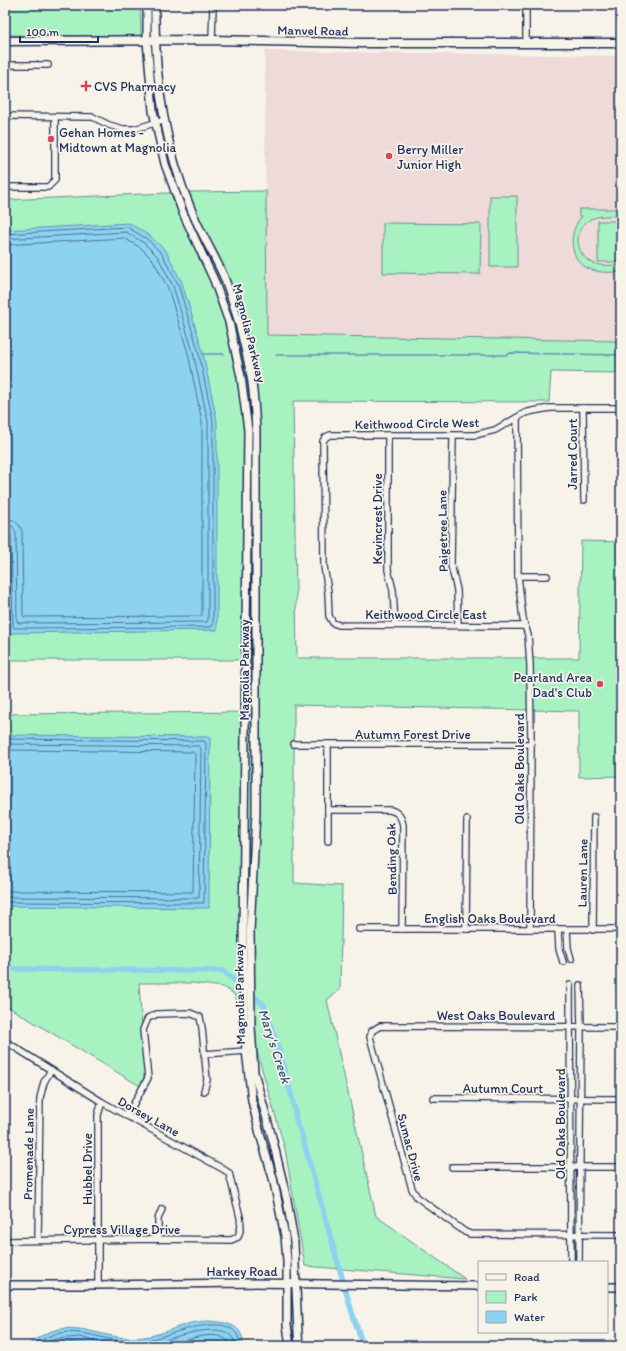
<svg xmlns="http://www.w3.org/2000/svg" width="626" height="1351" font-family="Itim,sans-serif">
  <rect width="100%" height="100%" fill="#f7f3e8"/>
  <filter id="ink" filterUnits="userSpaceOnUse"><feTurbulence type="fractalNoise" baseFrequency=".025" numOctaves="2"/><feDisplacementMap in="SourceGraphic" scale="8" xChannelSelector="R" yChannelSelector="G"/><feConvolveMatrix kernelMatrix="1 2 1 2 8 2 1 2 1" color-interpolation-filters="sRGB"/></filter>
  <g filter="url(#ink)">
    <path fill="#eddad9" d="M265,51L621,56V341L266,335Z"/>
    <g fill="#a8f2c1" stroke="#629090">
      <path d="M5,5H140L141,37L5,35Z"/>
      <path d="M266,191L267,335L621,341V373L551,372L549,402L293,401L297,658H579L581,541L621,542V776L579,777V711L294,705V883L342,886L340,990L327,1000L376,1216L465,1279L305,1266L285,1149L257,1052L234,994L223,987L192,983H139L145,1075L140,1086L5,1005V714L259,712L260,660H5V200L191,192Z"/>
      <rect x="490" y="196" width="27" height="71"/>
      <path d="M579,209H621V216C611,216 600,215 591,219C572,228 575,256 593,263C601,267 612,265 621,265V272C613,272 604,273 596,271C569,266 566,234 582,216H579Z"/>
      <rect x="598" y="221" width="23" height="41"/>
      <path d="M383,223L481,224L480,274L383,273Z"/>
    </g>
    <g fill="#8dd3ef" stroke="#5f91b5">
      <path d="M129,223L150,236L166,251L182,283L202,349L217,421V630L9,633L5,416V230Z"/>
      <path d="M6,735L210,737L209,908L5,906Z"/>
      <path d="M209,1321C227,1322 244,1325 243,1346H27C71,1308 98,1344 144,1337C160,1335 175,1327 191,1323C197,1322 203,1321 209,1321Z"/>
    </g>
    <g fill="none" stroke-linecap="round" stroke-linejoin="round">
      <g stroke="#497198" stroke-width="1">
        <path d="M5,234L127,227L147,239L162,254L178,284L198,350L213,421V625L211,627L14,628L13,627L11,534L9,530L5,529"/>
        <path d="M5,239L126,232L144,243L158,257L173,286L193,352L208,422V621L206,622L19,623L17,622L16,532L12,526L5,524"/>
        <path d="M5,245L124,238L141,248L153,260L168,288L188,353L202,422V615L200,616L24,617L23,616L22,531C19,523 14,519 5,518"/>
        <path d="M5,739L204,741L206,743L204,903L5,902"/>
        <path d="M5,744L199,746L201,748L199,898L5,897"/>
        <path d="M5,750L193,752L195,754L193,892L5,891"/>
        <path d="M33,1346C71,1315 103,1347 144,1341C165,1338 239,1303 240,1346"/>
        <path d="M41,1346L55,1339L80,1337L109,1345L124,1346"/>
        <path d="M53,1346C65,1341 81,1343 93,1346"/>
        <path d="M146,1346C162,1342 234,1312 235,1346"/>
        <path d="M168,1346C184,1341 214,1328 228,1341L229,1346"/>
      </g>
      <g stroke="#5f91b5" stroke-width="1.5">
        <path d="M203,354H224"/>
        <path d="M276,355H508L510,353L621,355"/>
      </g>
      <path stroke="#8dd3ef" stroke-width="5.5" d="M5,969L223,971L264,1005L281,1056L295,1110C295,1116 296,1124 300,1129L351,1309L363,1346"/>
      <g stroke="#1b2f5e" stroke-width="8">
        <g id="minor">
          <path d="M526,5V43"/>
          <path d="M212,40L213,5"/>
          <path d="M5,68L12,65H48"/>
          <path d="M5,116L93,117L109,125L123,129H134L165,120"/>
          <path d="M5,184L7,187H48L55,180V117"/>
          <path d="M583,408L584,500"/>
          <path d="M517,419L518,576L523,619L528,635L530,665L531,744L530,929"/>
          <path d="M388,436V570L393,590L395,625"/>
          <path d="M453,436L451,565L457,590L458,625"/>
          <path d="M518,576H547"/>
          <path d="M525,626L339,625L333,623L329,616L328,592L324,566L323,441L326,437L330,435H475L495,430L525,413L533,411L550,408H621"/>
          <path d="M294,744H531"/>
          <path d="M328,810H390C398,812 401,816 403,825L402,929"/>
          <path d="M328,841V745"/>
          <path d="M359,929H621"/>
          <path d="M466,929L467,820"/>
          <path d="M558,930L559,949L563,962"/>
          <path d="M567,930L568,948L571,959"/>
          <path d="M593,930L594,817"/>
          <path d="M570,985L571,1262"/>
          <path d="M621,1027L380,1026L372,1031L370,1037L412,1189L417,1197L465,1232L470,1234L621,1235"/>
          <path d="M5,1041L102,1102L223,1169L229,1173L240,1217L241,1227L238,1237L231,1240L158,1239L5,1241"/>
          <path d="M204,1054L246,1051"/>
          <path d="M433,1098L621,1099"/>
          <path d="M127,1116L148,1078L143,1030L148,1018L157,1014L190,1013L200,1017L202,1028L207,1080L204,1091"/>
          <path d="M452,1167H621"/>
          <path d="M158,1239V1219L162,1209"/>
          <path d="M38,1240L40,1098L44,1082L51,1070"/>
          <path d="M579,1262L581,1027L580,985"/>
          <path d="M98,1285V1115L102,1102"/>
        </g>
      </g>
      <g stroke="#1b2f5e" stroke-width="10">
        <g id="tertiary">
          <path d="M147,5V41L153,111L165,164L183,213L214,280L229,322L241,377L248,430L243,939L244,1016L246,1051L252,1101L260,1134L273,1178L285,1236L287,1261V1325L290,1346"/>
          <path d="M155,5C154,74 164,145 191,209C200,232 214,254 224,277C235,305 245,346 251,376C254,394 255,412 256,430V812L250,931L251,1027L254,1072L273,1141L287,1200L294,1242L298,1333L299,1346"/>
          <path d="M5,1285H98L245,1283L479,1286"/>
          <path d="M607,1287H621"/>
        </g>
      </g>
      <g stroke="#1b2f5e" stroke-width="11">
        <path id="secondary" d="M5,41L212,40L361,43H621"/>
      </g>
      <use href="#minor" stroke="#f7f3e8" stroke-width="5.5"/>
      <use href="#tertiary" stroke="#f7f3e8" stroke-width="7"/>
      <use href="#secondary" stroke="#f7f3e8" stroke-width="8"/>
    </g>
  </g>
  <g fill="#d1495b" stroke="#f7f3e8" stroke-width="1.5">
    <path d="M84 80h4v4h4v4h-4v4h-4v-4h-4v-4h4z"/>
    <circle cx="51" cy="139" r="4"/>
    <circle cx="389" cy="156" r="4"/>
    <circle cx="600" cy="684" r="4"/>
  </g>
  <g text-anchor="middle" stroke-width="3.5" stroke-linejoin="round" paint-order="stroke">
    <g font-size="13" fill="#1b2f5e" stroke="#f7f3e8">
      <text transform="translate(313 30) rotate(1)" y="5">Manvel Road</text>
      <text transform="translate(250 333) rotate(76)" y="5">Magnolia Parkway</text>
      <text transform="translate(417 423) rotate(-1)" y="5">Keithwood Circle West</text>
      <text transform="translate(572 454) rotate(-90)" y="5">Jarred Court</text>
      <text transform="translate(377 519) rotate(-90)" y="5">Kevincrest Drive</text>
      <text transform="translate(442 531) rotate(-91)" y="5">Paigetree Lane</text>
      <text x="426" y="619">Keithwood Circle East</text>
      <text transform="translate(244 670) rotate(-90)" y="5">Magnolia Parkway</text>
      <text x="413" y="739">Autumn Forest Drive</text>
      <text transform="translate(519 769) rotate(-90)" y="5">Old Oaks Boulevard</text>
      <text transform="translate(391 859) rotate(-91)" y="5">Bending Oak</text>
      <text transform="translate(582 873) rotate(-89)" y="5">Lauren Lane</text>
      <text x="490" y="923">English Oaks Boulevard</text>
      <text transform="translate(239 994) rotate(-91)" y="5">Magnolia Parkway</text>
      <text x="496" y="1020">West Oaks Boulevard</text>
      <text x="503" y="1093">Autumn Court</text>
      <text transform="translate(149 1116) rotate(29)" y="5">Dorsey Lane</text>
      <text transform="translate(560 1124) rotate(-90)" y="5">Old Oaks Boulevard</text>
      <text transform="translate(411 1147) rotate(75)" y="5">Sumac Drive</text>
      <text transform="translate(28 1154) rotate(-89)" y="5">Promenade Lane</text>
      <text transform="translate(87 1169) rotate(-90)" y="5">Hubbel Drive</text>
      <text x="122" y="1234">Cypress Village Drive</text>
      <text x="242" y="1276">Harkey Road</text>
    </g>
    <g font-size="13" fill="#1b2f5e" stroke="#f7f3e8" text-anchor="start">
      <text x="94" y="91">CVS Pharmacy</text>
      <text x="59" y="137">Gehan Homes -<tspan x="59" dy="15">Midtown at Magnolia</tspan></text>
      <text x="397" y="154">Berry Miller<tspan x="397" dy="15">Junior High</tspan></text>
      <text x="592" y="682" text-anchor="end">Pearland Area<tspan x="592" dy="15">Dad's Club</tspan></text>
    </g>
    <g font-size="14" font-style="italic" fill="#385882" stroke="#f7f3e8">
      <text transform="translate(275 1046) rotate(72)" y="5">Mary's Creek</text>
    </g>
  </g>
  <rect width="626" height="1351" fill="none" stroke="#f7f3e8" stroke-width="20"/>
  <rect x="10" y="10" width="606" height="1331" fill="none" stroke="#1b2f5e" stroke-width="1.5" filter="url(#ink)"/>
  <rect x="478" y="1261" width="130" height="72" fill="#f7f3e8" stroke="#9fa5b1"/>
  <rect x="486" y="1274" width="20" height="6" fill="#f7f3e8" stroke="#9fa5b1"/>
  <text x="514" y="1281" font-size="12" fill="#1b2f5e">Road</text>
  <rect x="486" y="1291" width="20" height="12" fill="#a8f2c1" stroke="#9fa5b1"/>
  <text x="514" y="1301" font-size="12" fill="#1b2f5e">Park</text>
  <rect x="486" y="1311" width="20" height="12" fill="#8dd3ef" stroke="#9fa5b1"/>
  <text x="514" y="1321" font-size="12" fill="#1b2f5e">Water</text>
  <path d="M20 36v6h78v-6" fill="none" stroke="#1b2f5e" stroke-width="2"/>
  <text x="26" y="36" font-size="12" fill="#1b2f5e" stroke="#f7f3e8" stroke-width="3" paint-order="stroke">100 m</text>
</svg>
